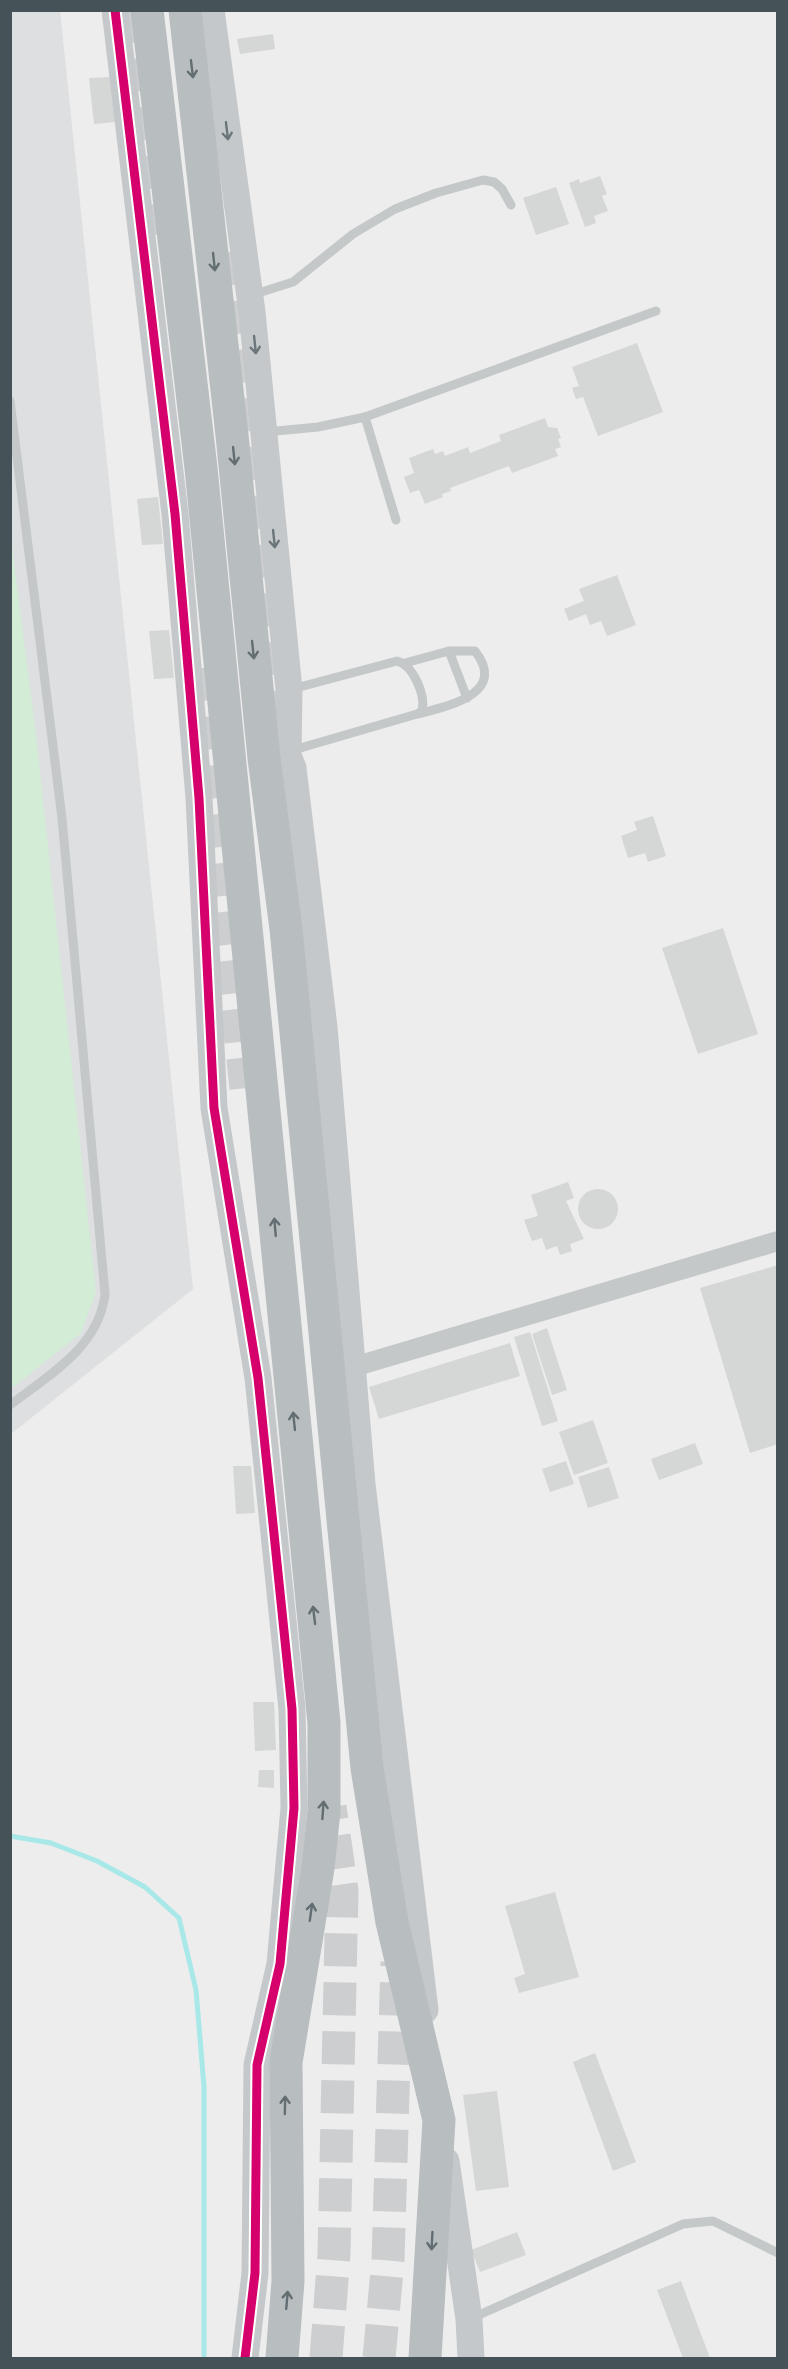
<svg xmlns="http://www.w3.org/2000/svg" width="788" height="2369" font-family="Mulish,sans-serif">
  <rect width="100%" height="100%" fill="#eeeded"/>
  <path fill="#dedfe0" d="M60,10L193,1289L11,1434L10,11Z"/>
  <path fill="#d2ecd6" d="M10,530L36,735L96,1292L81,1333L11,1389Z"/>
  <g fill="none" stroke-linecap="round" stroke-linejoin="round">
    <path stroke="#a8e8e8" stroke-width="5" d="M10,1836L51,1843L97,1861L145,1887L179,1918L196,1990L204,2087V2358"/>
  </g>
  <g fill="#d5d6d6">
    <path d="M273,34L275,49L240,54L237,39Z"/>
    <path d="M111,77L116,122L94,124L89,78Z"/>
    <path d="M600,176L607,194L602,196L608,211L594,216L596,223L585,227L569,183L579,179L580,183Z"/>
    <path d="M556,187L569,224L536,235L523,198Z"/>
    <path d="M637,343L663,412L598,436L583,397L576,399L572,388L579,386L572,367Z"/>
    <path d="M545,418L548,427L557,428L561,438L558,439L561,447L555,449L558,456L512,473L509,466L450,488L451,491L442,494L443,497L425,504L419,490L410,493L404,477L414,473L409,458L433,449L435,454L443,451L445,456L468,447L470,453L501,441L499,435Z"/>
    <path d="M158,497L163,544L142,545L137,499Z"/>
    <path d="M617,575L636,625L607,636L601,621L590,625L586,614L569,621L564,609L584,601L579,589Z"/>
    <path d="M169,630L174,678L154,679L149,631Z"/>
    <path d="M653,816L666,856L648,862L645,853L628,858L621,836L637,830L634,822Z"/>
    <path d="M723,928L758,1034L698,1054L662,948Z"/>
    <path d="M568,1182L574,1198L566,1201L584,1239L570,1244L572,1251L560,1255L557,1246L546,1250L542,1238L532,1241L524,1220L538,1216L531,1195Z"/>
    <circle cx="598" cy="1209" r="20"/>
    <path d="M778,1265V1444L750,1453L700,1288Z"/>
    <path d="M547,1328L567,1390L552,1395L532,1334Z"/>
    <path d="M530,1332L558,1421L542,1426L514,1337Z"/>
    <path d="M510,1343L520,1376L379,1419L369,1387Z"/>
    <path d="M593,1420L608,1463L574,1475L559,1432Z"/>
    <path d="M695,1443L703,1464L659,1480L651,1459Z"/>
    <path d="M566,1461L574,1484L550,1492L542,1469Z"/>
    <path d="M233,1466H251L255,1513L236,1514Z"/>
    <path d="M609,1467L619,1498L588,1508L578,1477Z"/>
    <path d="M253,1702H274L276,1750L255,1751Z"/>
    <path d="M259,1770H274V1788L258,1787Z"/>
    <path d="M555,1892L579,1977L519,1993L514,1978L525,1974L505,1906Z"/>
    <path d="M595,2053L636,2162L613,2171L573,2062Z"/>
    <path d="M497,2091L509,2187L476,2191L463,2095Z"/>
    <path d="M517,2232L526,2255L480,2272L471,2250Z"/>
    <path d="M681,2281L710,2358H683L657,2290Z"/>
  </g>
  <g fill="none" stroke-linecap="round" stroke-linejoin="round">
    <g stroke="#cccecf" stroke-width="33" stroke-dasharray="33 16" stroke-linecap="butt">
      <path d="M129,10L155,235"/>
      <path d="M232,252L280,735"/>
      <path d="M201,668L246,1088"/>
      <path d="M326,2358L334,2254L342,1891L330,1807"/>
      <path d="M379,2358L388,2260L397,1962"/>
    </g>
    <g stroke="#c4c8c9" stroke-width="9">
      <path d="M252,295L293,282L353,234L395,209L436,193L483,180L494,182L502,189L511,205"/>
      <path d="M10,401L62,818L105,1294C99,1347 49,1375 10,1405"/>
      <path d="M365,417L396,520"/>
      <path d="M266,432L318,427L365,417L656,311"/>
      <path d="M449,651L467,698"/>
      <path d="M405,663L449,651H475C508,693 449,706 418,714"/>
      <path d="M290,751L417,714L422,711C426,695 413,665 397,661L292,689"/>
      <path d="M472,2318L683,2224L713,2221L778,2253"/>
    </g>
    <path stroke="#c4c8c9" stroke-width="20" d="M340,1371L778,1241"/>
    <g stroke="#c5c8ca" stroke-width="27">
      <path d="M115,10L175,514L199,798L214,1108L258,1378L292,1709L294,1808L280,1964L257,2065L255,2273L245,2358"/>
      <path d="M211,10L252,312L289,690L288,756"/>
      <path d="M264,758L288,756L293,768L324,1027L362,1484L425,2010"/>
      <path d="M446,2161L469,2319L471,2358"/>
    </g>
    <g stroke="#b8bdc0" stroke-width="33">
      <path d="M147,10L201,468L324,1723V1811L318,1868L286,2062L288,2281L282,2358"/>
      <path d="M185,10L232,435L264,758L286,929L367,1768L392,1922L439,2120L425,2358"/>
    </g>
    <g stroke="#fff" stroke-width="13">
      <path id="cycleway" d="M115,10L175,514L199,798L214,1108L258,1378L292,1709L294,1808L280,1964L257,2065L255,2273L245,2358"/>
    </g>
    <use href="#cycleway" stroke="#d6006c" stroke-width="9"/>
  </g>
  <defs><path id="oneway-shaft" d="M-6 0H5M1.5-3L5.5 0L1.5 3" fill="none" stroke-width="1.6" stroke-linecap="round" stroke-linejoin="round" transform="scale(1.5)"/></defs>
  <g stroke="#626e72">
    <use href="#oneway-shaft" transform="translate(192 69) rotate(83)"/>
    <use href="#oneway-shaft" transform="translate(214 262) rotate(84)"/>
    <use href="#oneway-shaft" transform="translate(234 456) rotate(84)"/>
    <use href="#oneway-shaft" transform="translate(253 650) rotate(84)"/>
    <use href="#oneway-shaft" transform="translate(275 1227) rotate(-95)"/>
    <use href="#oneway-shaft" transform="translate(294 1421) rotate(-96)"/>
    <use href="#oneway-shaft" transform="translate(314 1615) rotate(-97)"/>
    <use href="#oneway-shaft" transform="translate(323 1810) rotate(-86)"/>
    <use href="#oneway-shaft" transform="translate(311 1912) rotate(-82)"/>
    <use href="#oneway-shaft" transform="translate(285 2105) rotate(-89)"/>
    <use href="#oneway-shaft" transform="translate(432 2241) rotate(93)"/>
    <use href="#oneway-shaft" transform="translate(287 2300) rotate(-85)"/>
  </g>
  <g stroke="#6b767a">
    <use href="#oneway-shaft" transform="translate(227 131) rotate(83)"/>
    <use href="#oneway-shaft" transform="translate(255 345) rotate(84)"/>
    <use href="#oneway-shaft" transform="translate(274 539) rotate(84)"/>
  </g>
  <rect width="788" height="2369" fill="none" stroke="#455358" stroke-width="24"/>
</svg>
